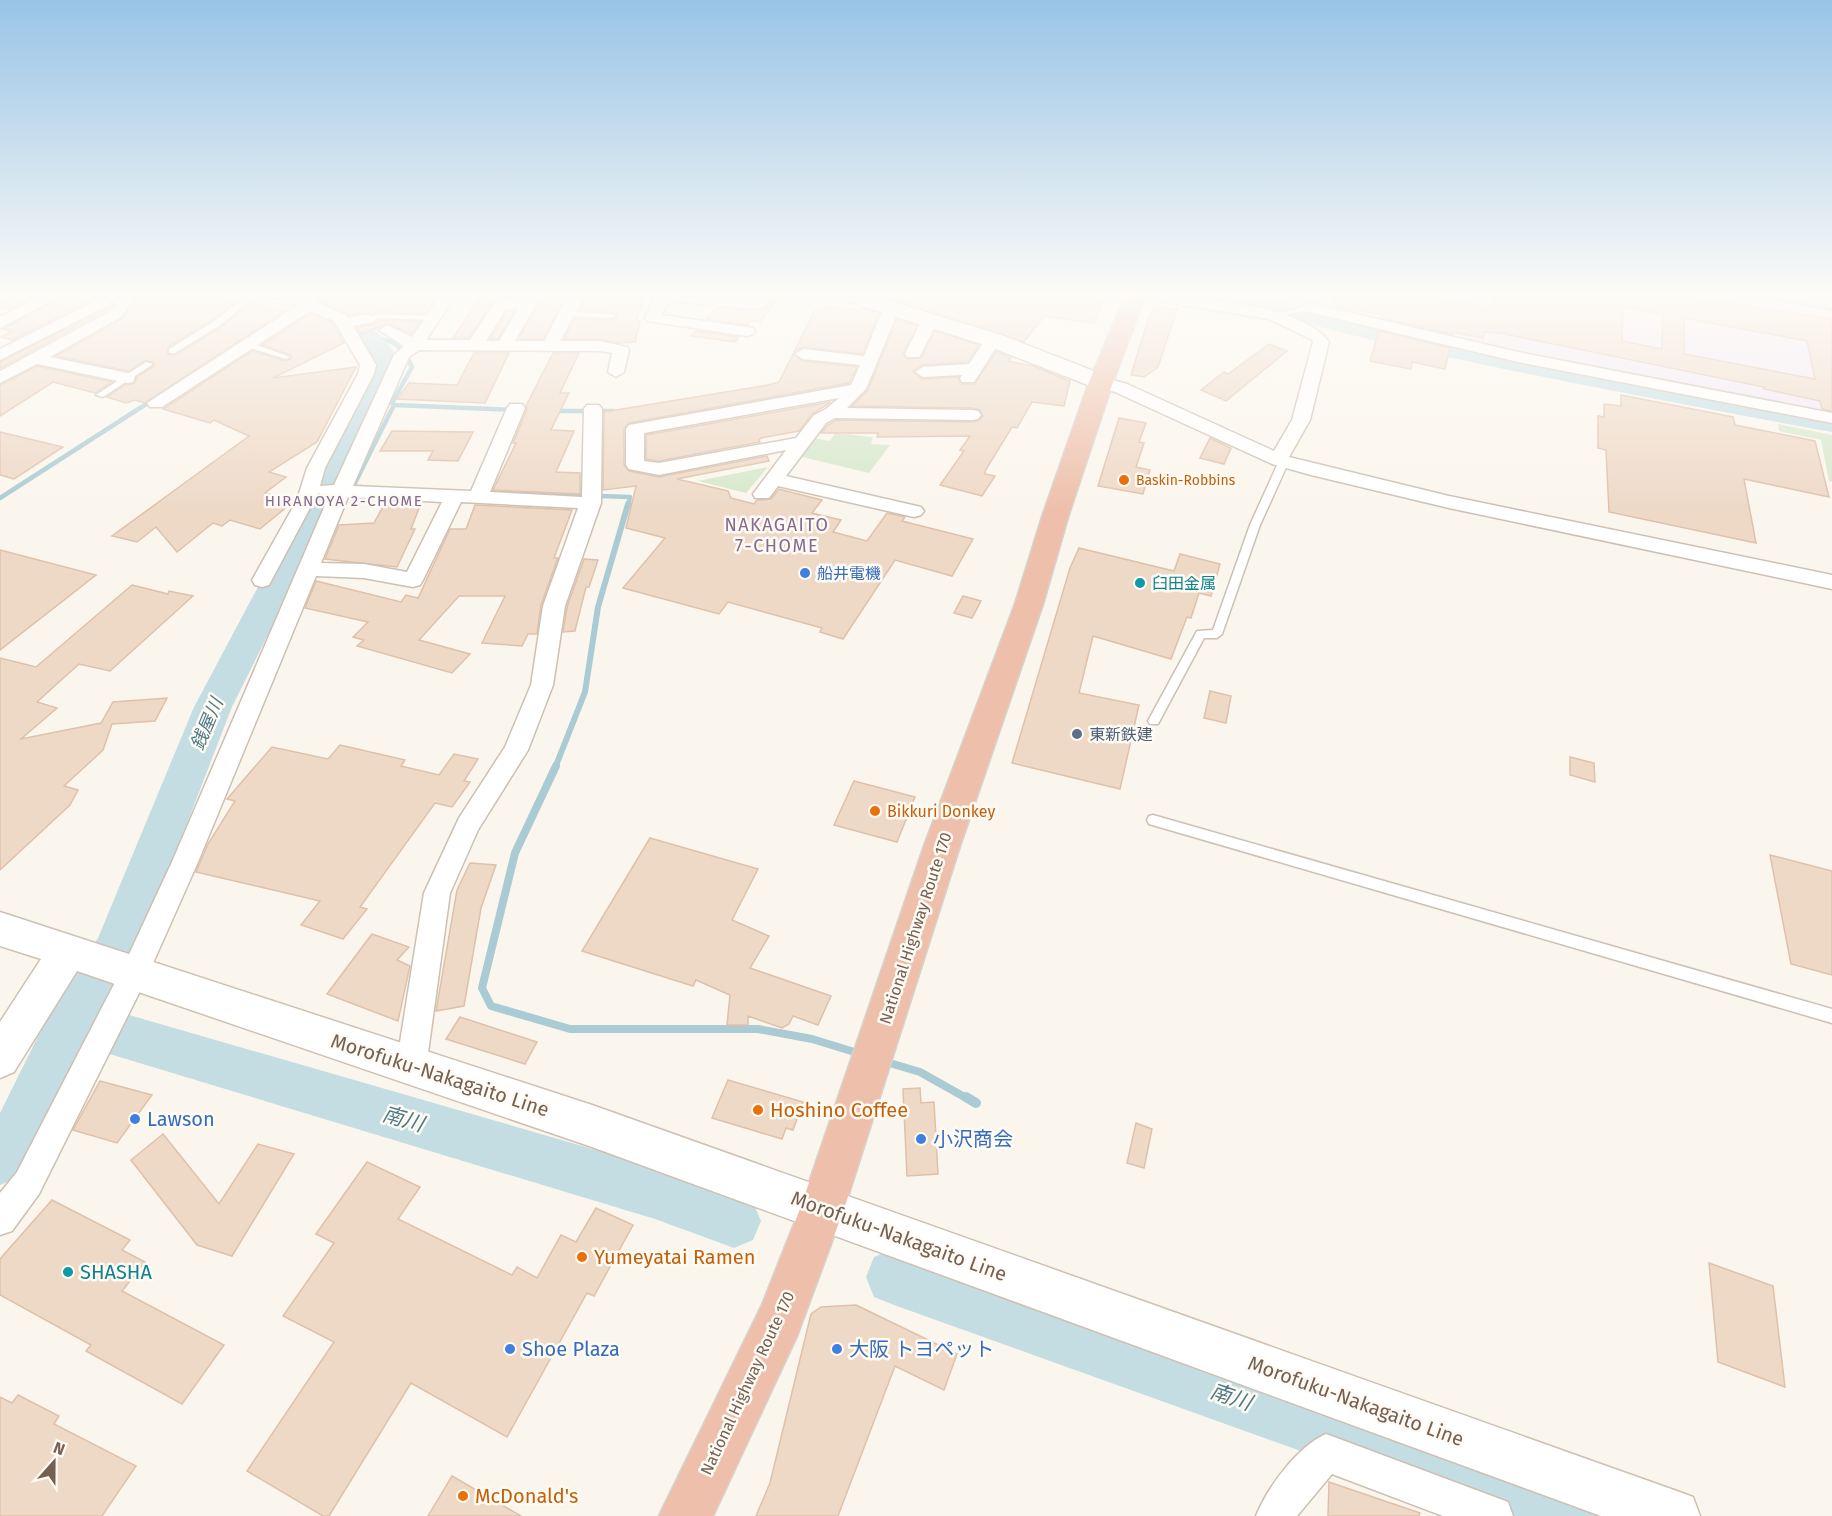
<svg xmlns="http://www.w3.org/2000/svg" width="1832" height="1516" font-family="'Fira Sans','Noto Sans JP',sans-serif">
  <rect width="100%" height="100%" fill="#fbf6ed"/>
  <g fill="#f3e9f8">
    <path d="M1045,297H1113L1100,328L1029,316Z"/>
    <path d="M1285,297H1740L1832,313V414L1473,343L1329,311Z"/>
  </g>
  <g fill="#d6e8cc">
    <path d="M1778,424L1832,435V482L1829,481L1821,440L1779,431Z"/>
    <path d="M835,433L873,437L871,444L890,445L869,473L798,456L813,438L830,441Z"/>
    <path d="M768,467L746,493L698,481Z"/>
  </g>
  <g fill="none" stroke-linecap="round" stroke-linejoin="round">
    <g stroke="#aacbd4" stroke-width="4.5">
      <path d="M1762,297L1832,309"/>
      <path d="M394,405L515,410"/>
      <path d="M553,411H614"/>
      <path d="M362,487H355V483L394,405L392,403L412,367C402,345 392,337 368,339"/>
      <path d="M481,492L630,497L628,506"/>
      <path d="M0,498L154,399"/>
    </g>
    <path stroke="#aacbd4" stroke-width="6" d="M555,768L585,692L598,607L628,504"/>
    <g stroke="#aacbd4" stroke-width="8">
      <path d="M556,766L515,853L482,988L491,1006L570,1029H758L812,1039L861,1054"/>
      <path d="M883,1061L920,1072L968,1099"/>
    </g>
    <path stroke="#aacbd4" stroke-width="10" d="M966,1097L976,1103"/>
    <g fill="#c3dde3" fill-rule="evenodd">
      <path d="M342,297H366L362,309C365,315 367,321 371,326C382,339 398,348 395,366L373,413L343,470L346,478L232,707L138,950L105,1008L655,1167L753,1202L761,1221L753,1240L734,1248L655,1219L83,1046L30,1161L18,1177L0,1185V1113L54,1004L98,938L194,707L316,478L313,470L345,413L368,366L370,358L367,352L351,334L336,309Z"/>
      <path d="M1235,297H1272L1318,312L1424,337L1695,391L1832,414V432C1731,414 1630,394 1529,374C1431,354 1333,334 1238,302Z"/>
      <path d="M894,1249L1569,1485L1591,1494L1600,1516H1482L894,1305L874,1297L866,1277L874,1257Z"/>
    </g>
  </g>
  <g fill="#eed9c7" stroke="#dfc1a9" stroke-width="1.5" fill-rule="evenodd">
    <path d="M0,297H35L9,310L0,308Z"/>
    <path d="M61,297H99L12,340L1,337L12,331L3,329Z"/>
    <path d="M105,297H118L109,309L0,368V362L108,308L112,303Z"/>
    <path d="M138,297H227L238,300L212,320L168,347L167,353L169,355H176L220,328L251,303L286,310L145,403L135,400L126,403L107,397L125,385L135,383L137,377L154,366V362L145,360L129,371L56,356L122,319Z"/>
    <path d="M317,297H437L426,313L379,312L372,314L368,312L349,315L314,299Z"/>
    <path d="M480,297H514L494,300L469,338H453Z"/>
    <path d="M542,297H565L543,339H519Z"/>
    <path d="M586,297H644L637,320L640,321L635,342L617,343L600,339H564L575,319L612,320L618,317L612,312L579,310Z"/>
    <path d="M772,297H779L760,322L750,321L747,325L706,319L716,308L759,311L765,308Z"/>
    <path d="M884,297H1097L1096,300H1103L1094,323L1044,316L1024,342Z"/>
    <path d="M1335,297H1433L1492,308L1493,297H1692L1832,319V411L1822,409L1820,401L1764,389V387L1500,333L1484,332L1483,338L1453,332V334L1383,318V315L1334,306ZM1623,307L1663,314L1662,349L1622,341ZM1684,318L1807,341L1815,379L1684,354Z"/>
    <path d="M1155,305L1177,309L1158,367L1144,377L1131,375L1148,320Z"/>
    <path d="M825,306L859,310L861,308L879,313L863,354L803,347L794,352L815,310L822,311Z"/>
    <path d="M507,311H514L498,339H490Z"/>
    <path d="M310,314L332,323L344,343L273,378L356,367L317,442L269,472L286,477L265,493L294,501L260,529L230,520L222,526L213,523L177,552L156,527L137,542L112,536L249,436L214,420L210,423L163,409L252,351L285,361L291,359V355L262,345Z"/>
    <path d="M897,319L917,326L903,353L907,359L921,358L935,331L979,345L968,362L922,365L913,371L922,379L958,377L962,384H974L996,352L1011,358L1008,361L1033,366L1070,381L1064,406L1032,402L1017,428L1012,427L985,471V474L995,476L982,496L940,485L964,451L960,450L970,436L877,437L878,433H821L828,425L836,420L972,422L978,421L983,416L980,410L972,408L852,406L868,390Z"/>
    <path d="M379,320L420,322L411,334L388,323L361,334L357,328L374,324Z"/>
    <path d="M696,331L739,337L735,342L691,336Z"/>
    <path d="M1379,331L1450,348L1445,369L1412,362L1411,369L1370,361Z"/>
    <path d="M1269,344L1287,351L1226,401L1201,390L1224,372L1228,374Z"/>
    <path d="M474,353H509L485,403L397,399L409,383L457,385Z"/>
    <path d="M553,353H579L560,393H569L551,430L574,431L556,472L580,473V494L493,490L516,443H513L527,409L526,406Z"/>
    <path d="M793,354L803,361L857,367L849,383L629,423L624,429V465L629,471L659,477L767,456L769,461L677,479L728,491L731,498L754,504L757,500L771,499L779,489L822,500L812,513L841,520L833,532L867,541L887,513L905,517L902,521L973,539L952,576L895,560L843,639L820,632L822,628L728,602L719,614L623,588L665,538L626,528L636,486L603,490L604,412L768,385L779,382Z"/>
    <path d="M37,366L112,382L95,393L53,382L0,416V385Z"/>
    <path d="M1621,395L1733,417L1735,425L1815,441L1829,497L1744,479L1756,543L1609,512L1606,450L1598,448V416L1604,417V404L1621,406Z"/>
    <path d="M831,402L812,414L799,431L761,438L759,440L760,442L659,461L646,459V435Z"/>
    <path d="M1119,418L1146,423L1139,442L1144,443L1136,467L1150,470L1143,494L1098,486Z"/>
    <path d="M392,431L473,432L458,461L428,460L433,451H380Z"/>
    <path d="M0,432L63,447L14,479L0,475Z"/>
    <path d="M1210,438L1231,448L1224,464L1200,458Z"/>
    <path d="M386,501L421,503L411,529H415L397,567L325,559L339,525L374,523Z"/>
    <path d="M475,505L572,510L554,558H558L541,605L537,634H528L522,646L482,643L505,596H459L419,640L470,654L452,673L357,646L364,640L353,637L368,622L305,608L316,581L401,602L406,595L418,598L450,529H466Z"/>
    <path d="M1079,548L1174,571L1180,554L1220,564L1211,596L1199,593L1191,618L1187,617L1171,659L1093,636L1079,693L1139,705L1120,789L1012,763L1070,568Z"/>
    <path d="M0,550L96,575L0,650Z"/>
    <path d="M584,559L598,560L589,587H586L575,631L563,632L567,607Z"/>
    <path d="M132,585L168,594L169,591L193,596L110,671L79,664L37,702L57,708L21,739L101,723L113,702L167,698L155,721L112,724L103,750L64,786L78,790L70,805L0,870V658L36,667Z"/>
    <path d="M963,596L981,601L972,618L954,613Z"/>
    <path d="M1210,691L1231,696L1226,723L1204,718Z"/>
    <path d="M340,745L405,760L401,766L439,775L454,754L478,759L464,781L470,782L452,807L435,803L360,907L367,909L343,939L301,925L320,901L196,872L208,844L235,801L227,799L272,747L328,759Z"/>
    <path d="M1570,757L1594,763L1595,782L1570,775Z"/>
    <path d="M854,781L915,797L897,842L834,825Z"/>
    <path d="M650,838L758,869L732,920L769,936L750,968L831,996L818,1025L793,1016L789,1024L782,1028L748,1016V1025H727L730,995L696,980L693,986L582,951Z"/>
    <path d="M1770,855L1832,871V975L1791,964Z"/>
    <path d="M470,863L496,865L481,908L464,1006L436,1011L457,890Z"/>
    <path d="M372,934L409,947L397,960L410,966L398,1021L327,994Z"/>
    <path d="M460,1017L537,1042L525,1064L446,1039Z"/>
    <path d="M728,1080L803,1102L793,1130L786,1128L782,1139L712,1118Z"/>
    <path d="M100,1081L152,1095L117,1143L73,1130Z"/>
    <path d="M920,1088L921,1103L934,1102L938,1174L907,1176L903,1089Z"/>
    <path d="M1136,1123L1152,1129L1144,1168L1127,1163Z"/>
    <path d="M163,1134L219,1204L258,1144L294,1154L232,1256L197,1245L131,1160Z"/>
    <path d="M367,1162L420,1187L398,1219L512,1275L517,1267L537,1278L561,1235L576,1242L596,1208L633,1225L594,1296L587,1293L507,1437L411,1383L329,1516H323L247,1471L334,1342L283,1316L334,1243L316,1234Z"/>
    <path d="M52,1200L130,1240L122,1250L145,1262L122,1291L224,1345L182,1404L86,1351L91,1345L0,1295V1259Z"/>
    <path d="M1709,1263L1773,1286L1785,1387L1718,1362Z"/>
    <path d="M856,1305L957,1354L944,1390L895,1366L838,1516H756L770,1483L811,1314L821,1307Z"/>
    <path d="M18,1395L59,1416L54,1424L136,1466L102,1516H0V1397L12,1403Z"/>
    <path d="M452,1476L521,1516H428Z"/>
    <path d="M1329,1482L1420,1513L1419,1516H1328Z"/>
  </g>
  <g fill="none" stroke-linecap="round" stroke-linejoin="round">
    <g stroke="#cdc0b3" stroke-width="3">
      <g id="lane">
        <path d="M245,297C259,297 272,299 286,300C293,301 299,298 305,301L288,305L259,300L250,301L219,326L175,353H169V349L213,322Z"/>
        <path d="M1309,306H1312V310L1273,317L1269,315Z"/>
        <path d="M564,312L612,314L616,316L612,318L567,316L563,314Z"/>
        <path d="M379,314L434,316L438,318L434,320L379,318L368,321L364,319Z"/>
        <path d="M243,342H249L290,357L286,359L243,346Z"/>
        <path d="M146,362L153,364L103,397L96,395Z"/>
        <path d="M1284,458L1289,461L1260,525L1222,634L1217,638H1204L1158,724H1150L1148,721L1197,631L1213,630L1250,525L1279,461Z"/>
        <path d="M1153,815L1832,1009V1023L1149,824L1147,820L1149,816Z"/>
      </g>
    </g>
    <g stroke="#cdc0b3" stroke-width="3">
      <g id="street">
        <path d="M40,297H59L0,328V317Z"/>
        <path d="M121,297H136L121,317L50,357L133,374L135,378L133,382L127,383L37,364L0,383V371L111,311Z"/>
        <path d="M304,297L346,315L348,318L368,314L376,319L374,322L353,326L376,365L374,374L325,468L320,486L334,485L394,355L404,346L379,330L387,325L412,337L440,297H455L426,340H470L496,301L540,297L515,341H544L568,297H584L560,341H600L627,347L629,350L624,372L616,377L608,372L612,353L600,351L419,350L409,357L353,486L471,491L507,408L510,404H522L525,408L490,492L582,497L584,409L587,405H599L602,409L601,503L565,606L553,685L528,750L478,830L450,893L426,1067L422,1077L411,1081L400,1077L396,1067L424,893L459,818L505,747L531,685L543,606L578,508L461,502L423,580L420,585L413,587L364,578L316,576L198,862L145,981L39,1194L12,1231L0,1235V1193L17,1172L125,963L172,862L329,496L318,493L269,585L262,587L255,585L252,580L297,500L307,468L358,374L360,365L334,321L310,311L162,407H150L147,403L298,305L293,301L296,298ZM506,309H518L499,341H486ZM348,497L442,502L407,572L364,564L321,563Z"/>
        <path d="M655,297L754,299L770,297L763,307L758,309L669,301L662,315L753,328L755,331L753,334L747,336L647,321L645,318Z"/>
        <path d="M1157,297C1199,297 1304,305 1329,342L1310,420L1289,457L1449,496L1832,575V589L1449,508L1311,475L1272,464L1115,392L1095,386L1093,382L1101,377L1127,384L1274,451L1292,420L1313,342L1311,339L1269,319L1164,302Z"/>
        <path d="M102,298L110,303L107,306L0,360V349Z"/>
        <path d="M1309,303L1518,352L1832,413V423L1518,362L1304,311L1301,308L1304,305Z"/>
        <path d="M891,304L899,309L866,389L847,408L972,410L978,411L981,415L978,419L972,420L835,418L826,423L786,476L921,507L924,511L921,515L914,517L778,486L769,498H755L753,494L786,450L659,475L629,469L626,465V429L629,425L851,385L860,365L803,359L795,354L803,349L864,356L883,309ZM839,398L826,409L814,415L796,438L659,463L644,461V433Z"/>
        <path d="M930,315L938,320L921,354L919,357H907L905,354L922,320Z"/>
        <path d="M993,335L1001,340L974,382H962L960,378L962,375L923,377L915,372L923,367L969,364L987,337Z"/>
        <path d="M1326,1434L1508,1502L1513,1516H1443L1332,1474L1297,1516H1256C1267,1488 1298,1446 1326,1434Z"/>
      </g>
    </g>
    <g stroke="#cfc0b1" stroke-width="3">
      <g id="secondary">
        <path d="M844,297H876L1001,335L1109,377L1113,382L1109,387L1101,389L1093,387L985,345L847,301Z"/>
        <path d="M0,912L592,1105L1674,1490L1693,1497L1700,1516H1601L592,1147L77,971L14,1072L0,1078V1022L41,959L0,946Z"/>
      </g>
    </g>
    <g stroke="#d8d2ce" stroke-width="3">
      <path id="highway" d="M1125,297H1145L1113,382L1068,517L1043,604L960,846L844,1209L797,1336L713,1516H659L762,1305L800,1209L924,846L1015,604L1042,517L1089,382Z"/>
    </g>
    <use href="#lane" fill="#fff" fill-rule="evenodd"/>
    <use href="#street" fill="#fff" fill-rule="evenodd"/>
    <use href="#secondary" fill="#fff" fill-rule="evenodd"/>
    <use href="#highway" fill="#eec0ab" fill-rule="evenodd"/>
  </g>
  <linearGradient id="sky" x2="0" y2="1"><stop stop-color="#99c4e6"/><stop offset="0.58" stop-color="#fdfbf7"/><stop offset="1" stop-color="#fdfbf7" stop-opacity="0"/></linearGradient>
  <rect width="1832" height="509" fill="url(#sky)"/>
  <g fill="#e8710a" stroke="#fefaf4" stroke-width="2">
    <circle cx="1124" cy="480" r="6"/>
    <circle cx="875" cy="811" r="6"/>
    <circle cx="758" cy="1110" r="6"/>
    <circle cx="582" cy="1257" r="6"/>
    <circle cx="463" cy="1496" r="6"/>
  </g>
  <g fill="#3f7fe0" stroke="#fefaf4" stroke-width="2">
    <circle cx="805" cy="573" r="6"/>
    <circle cx="135" cy="1119" r="6"/>
    <circle cx="921" cy="1139" r="6"/>
    <circle cx="510" cy="1349" r="6"/>
    <circle cx="837" cy="1349" r="6"/>
  </g>
  <g fill="#0f9aa8" stroke="#fefaf4" stroke-width="2">
    <circle cx="1140" cy="583" r="6"/>
    <circle cx="68" cy="1272" r="6"/>
  </g>
  <circle fill="#5c6f8a" stroke="#fefaf4" stroke-width="2" cx="1077" cy="734" r="6"/>
  <g text-anchor="middle" stroke-width="5" stroke-linejoin="round" paint-order="stroke">
    <g font-size="14" fill="#c56008" stroke="#fefaf4" text-anchor="start">
      <text x="1136" y="485">Baskin-Robbins</text>
    </g>
    <g font-size="15" letter-spacing="1.5" fill="#856a8f" stroke="#fefaf4">
      <text x="344" y="506">HIRANOYA 2-CHOME</text>
    </g>
    <g font-size="16" fill="#366cbe" stroke="#fefaf4" text-anchor="start">
      <text x="817" y="579">船井電機</text>
    </g>
    <g font-size="16" fill="#0d838f" stroke="#fefaf4" text-anchor="start">
      <text x="1152" y="589">臼田金属</text>
    </g>
    <g font-size="16" fill="#4e5e75" stroke="#fefaf4" text-anchor="start">
      <text x="1089" y="740">東新鉄建</text>
    </g>
    <g font-size="16" fill="#c56008" stroke="#fefaf4" text-anchor="start">
      <text x="887" y="817">Bikkuri Donkey</text>
    </g>
    <g font-size="16" fill="#756051" stroke="#fefaf4">
      <text transform="translate(915 928) rotate(-72)" y="6">National Highway Route 170</text>
      <text transform="translate(747 1383) rotate(-65)" y="6">National Highway Route 170</text>
    </g>
    <g font-size="18" letter-spacing="1.5" fill="#856a8f" stroke="#fefaf4">
      <text x="777" y="531">NAKAGAITO<tspan x="777" dy="21">7-CHOME</tspan></text>
    </g>
    <g font-size="18" font-style="italic" fill="#4d7985" stroke="#fefaf4">
      <text transform="translate(207 724) rotate(-67)" y="6">銭屋川</text>
    </g>
    <g font-size="20" fill="#756051" stroke="#fefaf4">
      <text transform="translate(440 1075) rotate(18)" y="7">Morofuku-Nakagaito Line</text>
      <text transform="translate(899 1236) rotate(20)" y="7">Morofuku-Nakagaito Line</text>
      <text transform="translate(1356 1401) rotate(20)" y="7">Morofuku-Nakagaito Line</text>
    </g>
    <g font-size="20" fill="#c56008" stroke="#fefaf4" text-anchor="start">
      <text x="770" y="1117">Hoshino Coffee</text>
      <text x="594" y="1264">Yumeyatai Ramen</text>
      <text x="475" y="1503">McDonald's</text>
    </g>
    <g font-size="20" fill="#366cbe" stroke="#fefaf4" text-anchor="start">
      <text x="147" y="1126">Lawson</text>
      <text x="933" y="1146">小沢商会</text>
      <text x="522" y="1356">Shoe Plaza</text>
      <text x="849" y="1356">大阪 トヨペット</text>
    </g>
    <g font-size="20" fill="#0d838f" stroke="#fefaf4" text-anchor="start">
      <text x="80" y="1279">SHASHA</text>
    </g>
    <g font-size="21" font-style="italic" fill="#4d7985" stroke="#fefaf4">
      <text transform="translate(403 1119) rotate(16)" y="7">南川</text>
      <text transform="translate(1231 1397) rotate(19)" y="7">南川</text>
    </g>
  </g>
  <g transform="translate(54 1462) rotate(21)" stroke="#fefaf4" stroke-width="4.5" paint-order="stroke">
  <path d="M0-4.5L10 22L0 15L-10 22Z" fill="#756051"/>
  <text y="-9" font-size="16" font-weight="bold" text-anchor="middle" fill="#756051">N</text>
  </g>
</svg>
